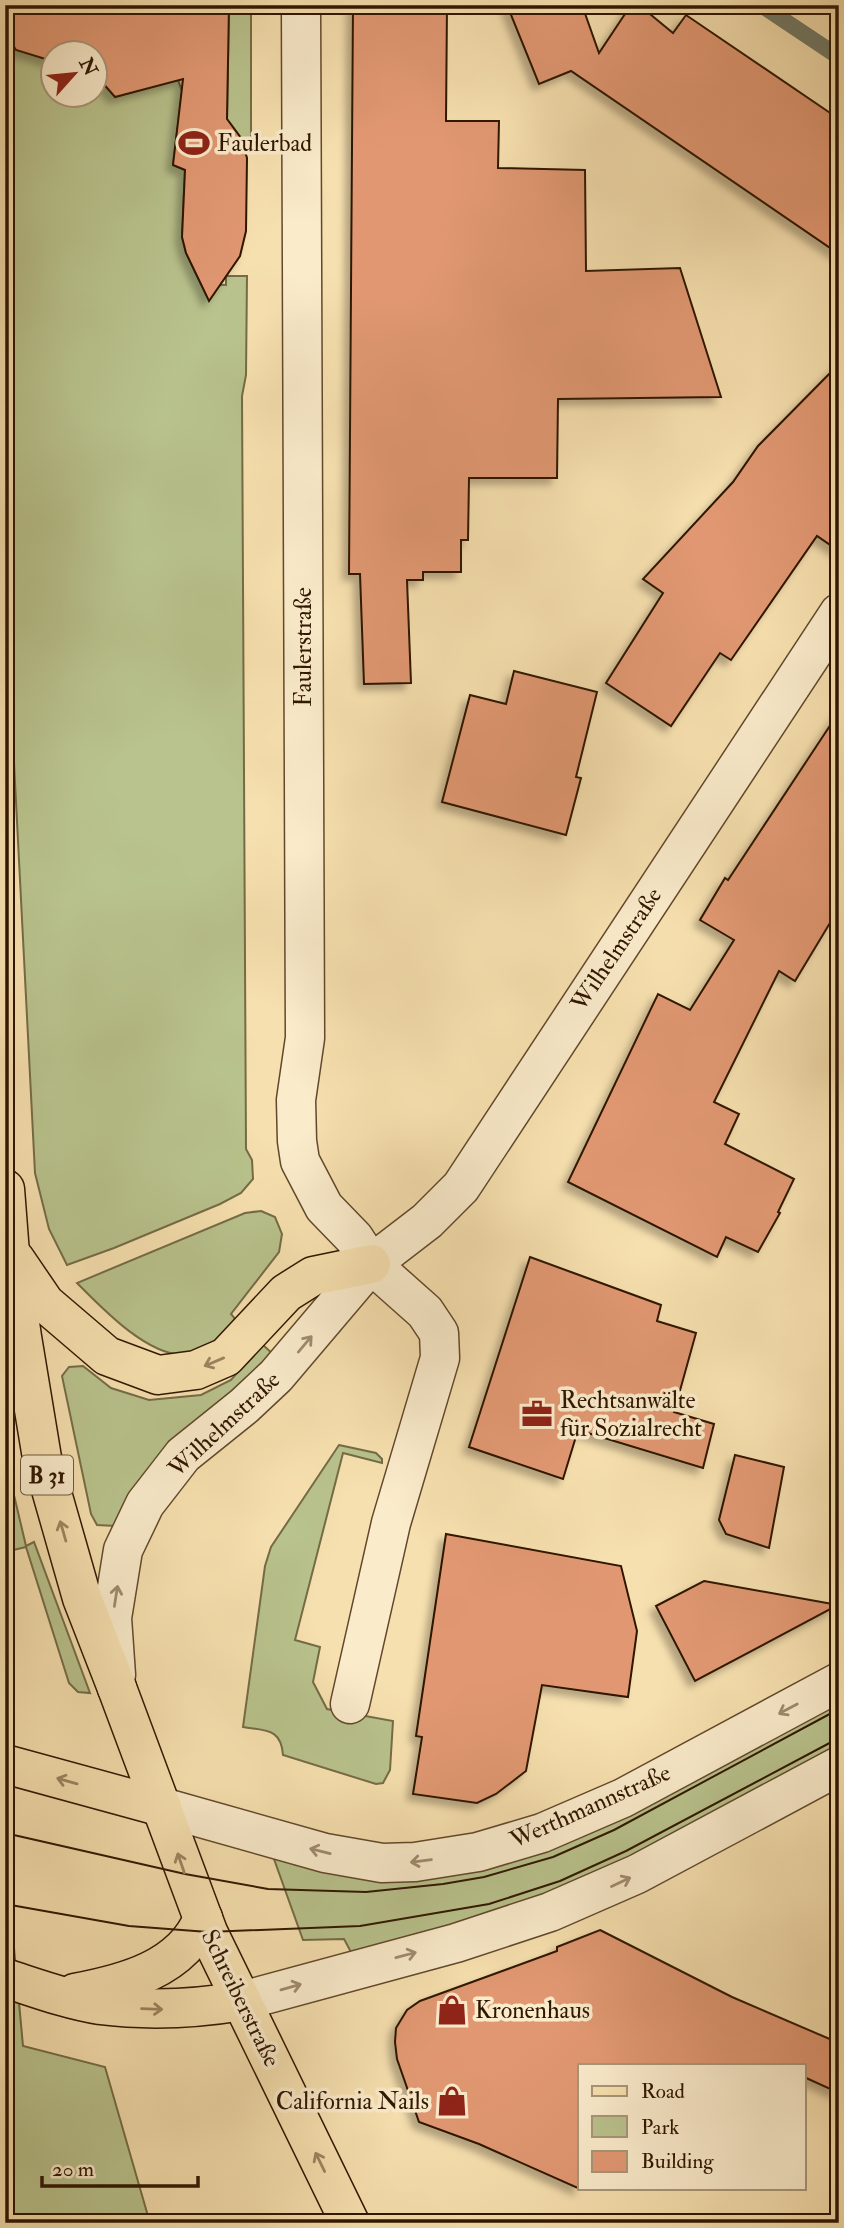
<svg xmlns="http://www.w3.org/2000/svg" width="844" height="2228" font-family="'IM FELL Double Pica',serif">
  <defs>
    <filter id="shadow"><feDropShadow dx="-6" dy="6" stdDeviation="3.5" flood-color="#0004"/></filter>
  </defs>
  <rect width="100%" height="100%" fill="#f7e0af"/>
  <filter id="stains"><feTurbulence type="fractalNoise" baseFrequency=".00286" numOctaves="4"/><feColorMatrix values="0 0 0 0 .2 0 0 0 0 .09 0 0 0 0 .02 0 0 0 .5 -.17"/></filter>
  <radialGradient id="worn" r=".72"><stop offset=".6" stop-color="#630" stop-opacity="0"/><stop offset="1" stop-color="#630" stop-opacity=".3"/></radialGradient>
  <g fill="#b9c38d" stroke="#746c46" stroke-width="2">
    <path d="M229,5H251V139L241,138L227,119Z"/>
    <path d="M5,32L17,50L52,61V94H94L95,73L178,80L182,91L173,164L185,170L182,237L186,253L201,284L226,285V276H247L246,375L242,396L246,1149L252,1160L253,1179L241,1193L220,1204L114,1248L67,1265L49,1229L35,1173L5,587Z"/>
    <path d="M261,1211L275,1217L282,1234L279,1252L231,1314L241,1326C228,1335 199,1356 183,1355C145,1354 102,1308 77,1283L245,1213Z"/>
    <path d="M262,1344L275,1356L116,1526L97,1525L91,1514L62,1376L69,1367L83,1366L111,1388L149,1400L201,1395L231,1380Z"/>
    <path d="M339,1445L376,1453L382,1459V1463L343,1453L295,1640L320,1647L313,1682L327,1709L393,1721L390,1770L383,1783L376,1784L283,1755C281,1728 266,1731 243,1727L265,1566L271,1547Z"/>
    <path d="M5,1457L26,1546L34,1542L90,1693L78,1692L69,1683L26,1547L5,1552Z"/>
    <path d="M839,1699V1749L628,1861L498,1912L351,1952L344,1939L303,1940L274,1859V1855L424,1876Z"/>
    <path d="M5,1850L23,2046L105,2067L150,2223H5Z"/>
  </g>
  <g fill="none" stroke-linecap="round" stroke-linejoin="round">
    <path stroke="#717a67" stroke-width="16" d="M761,5L839,57"/>
  </g>
  <g fill="#e19872" stroke="#2f1600" stroke-width="2" filter="url(#shadow)">
    <path d="M5,5H229L227,119L241,138L247,158L246,231L240,256L209,301L186,253L182,237L185,170L173,165L183,79L115,97L94,73V52H52V61L16,50L5,32Z"/>
    <path d="M353,5H447L446,121H499L498,168L585,170L586,271L680,268L721,397L558,399L557,478H469L468,540H461V572H423V580H407L411,683L364,684L360,574H349Z"/>
    <path d="M507,5H582L599,53L631,5H639L673,33L686,15L839,119V254L571,71L539,84Z"/>
    <path d="M839,364V551L817,536L731,660L720,653L671,726L606,683L663,593L643,579L733,482L758,446Z"/>
    <path d="M514,671L597,692L576,777L581,778L566,835L442,802L470,695L506,704Z"/>
    <path d="M839,712V908L795,981L779,971L714,1102L739,1114L725,1144L794,1179L778,1212L780,1213L758,1252L726,1237L717,1257L568,1182L658,994L690,1010L734,940L700,920L725,878L728,880Z"/>
    <path d="M530,1257L661,1305L657,1321L696,1333L674,1412L714,1424L703,1468L578,1430L563,1479L469,1447Z"/>
    <path d="M735,1455L784,1467L769,1548L726,1534L719,1520Z"/>
    <path d="M446,1534L621,1566L637,1631L628,1697L542,1685L526,1771L496,1794L477,1803L413,1794L422,1737L416,1736Z"/>
    <path d="M704,1581L838,1605L695,1681L656,1606Z"/>
    <path d="M600,1930L732,1997L839,2043V2093L804,2077V2065H580V2189L479,2144L419,2122L397,2059L395,2042L396,2028L407,2010L420,2001L557,1951V1947Z"/>
  </g>
  <g fill="none" stroke-linecap="round" stroke-linejoin="round">
    <g stroke="#61482c" stroke-width="41">
      <g id="minor">
        <path d="M301,5L305,1038L296,1100L297,1141L300,1161L324,1207L354,1238L371,1264L425,1312L439,1333L440,1358L391,1523L350,1704"/>
        <path d="M116,1675L112,1618L123,1550L145,1504L183,1455L244,1406L276,1376L371,1264L427,1221L461,1187L839,613"/>
        <path d="M162,1807L325,1853L382,1863L415,1862L478,1852L542,1833L623,1798L839,1682"/>
        <path d="M242,2001L456,1943L550,1912L637,1874L839,1766"/>
      </g>
    </g>
    <g stroke="#2f1600" stroke-width="41">
      <g id="major">
        <path d="M117,1688L208,1932L350,2223"/>
        <path d="M5,1764L162,1807"/>
        <path d="M5,1978C36,1988 68,2000 100,2005C148,2011 194,2009 242,2001"/>
        <path d="M75,1993C123,1984 183,1969 203,1918"/>
      </g>
    </g>
    <g stroke="#2f1600" stroke-width="41">
      <g id="highway">
        <path d="M5,1189L10,1254L22,1337L42,1458L82,1598L117,1688"/>
        <path d="M15,1259L45,1303L107,1356L158,1375L196,1370L226,1357L286,1293L313,1276L371,1264"/>
      </g>
    </g>
    <use href="#minor" stroke="#faebcb" stroke-width="38"/>
    <use href="#major" stroke="#f7e0af" stroke-width="38"/>
    <use href="#highway" stroke="#f7e0af" stroke-width="38"/>
    <g stroke="#2f1600" stroke-width="2">
      <path d="M5,1833L185,1874L268,1889L366,1892L443,1884L484,1877L553,1857L614,1830L839,1709"/>
      <path d="M5,1904L129,1926L208,1932L360,1926L489,1904L560,1881L626,1851L839,1738"/>
    </g>
  </g>
  <defs><path id="oneway-shaft" d="M-6 0H5M1.5-3L5.5 0L1.5 3" fill="none" stroke-width="1.6" stroke-linecap="round" stroke-linejoin="round" transform="scale(1.75)"/></defs>
  <g stroke="#9f8b70">
    <use href="#oneway-shaft" transform="translate(305 1344) rotate(-50)"/>
    <use href="#oneway-shaft" transform="translate(116 1596) rotate(-81)"/>
    <use href="#oneway-shaft" transform="translate(788 1709) rotate(152)"/>
    <use href="#oneway-shaft" transform="translate(320 1851) rotate(-166)"/>
    <use href="#oneway-shaft" transform="translate(421 1861) rotate(173)"/>
    <use href="#oneway-shaft" transform="translate(621 1882) rotate(-25)"/>
    <use href="#oneway-shaft" transform="translate(406 1955) rotate(-15)"/>
    <use href="#oneway-shaft" transform="translate(291 1987) rotate(-16)"/>
  </g>
  <g stroke="#9d8560">
    <use href="#oneway-shaft" transform="translate(214 1362) rotate(157)"/>
    <use href="#oneway-shaft" transform="translate(63 1531) rotate(-106)"/>
    <use href="#oneway-shaft" transform="translate(67 1781) rotate(-164)"/>
    <use href="#oneway-shaft" transform="translate(181 1863) rotate(-109)"/>
    <use href="#oneway-shaft" transform="translate(152 2009) rotate(2)"/>
    <use href="#oneway-shaft" transform="translate(320 2162) rotate(-116)"/>
  </g>
  <defs>
    <g id="stadium-bare" transform="scale(2.415)"><path d="M0-5a6.5 5 0 1 0 0 10a6.5 5 0 1 0 0-10ZM-3.5-1.8h7v3.6h-7Z" fill="#8f2418" stroke="#faebcb" stroke-width="2.5" paint-order="stroke"/></g>
    <g id="office-bare" transform="scale(2.415)"><path d="M-6-3h4V-5.5h4V-3h4V5H-6ZM-1-4.5V-3h2v-1.5ZM-6 0V1H6V0Z" fill="#8f2418" stroke="#faebcb" stroke-width="2.5" paint-order="stroke"/></g>
    <g id="shop-bare" transform="scale(2.415)"><path d="M-5-2.5h2.3a2.7 3.5 0 0 1 5.4 0H5L5.5 6h-11ZM-1.5-2.5h3a1.5 2.3 0 0 0-3 0Z" fill="#8f2418" stroke="#faebcb" stroke-width="2.5" paint-order="stroke"/></g>
  </defs>
  <g fill-rule="evenodd">
    <use href="#stadium-bare" x="194" y="143"/>
    <use href="#office-bare" x="537" y="1414"/>
    <use href="#shop-bare" x="452" y="2010"/>
    <use href="#shop-bare" x="452" y="2101"/>
  </g>
  <g text-anchor="middle" stroke-width="7" stroke-linejoin="round" paint-order="stroke">
    <rect fill="#faebcb" stroke="#6c563d" stroke-width="2" x="21" y="1455.5" width="52" height="39" rx="5"/>
    <g font-size="23" font-weight="bold" fill="#2f1600">
      <text x="47" y="1483">B 31</text>
    </g>
    <g font-size="24" fill="#2f1600" stroke="#faebcb" text-anchor="start">
      <text x="217" y="151">Faulerbad</text>
      <text x="560" y="1408">Rechtsanwälte<tspan x="560" dy="28">für Sozialrecht</tspan></text>
      <text x="475" y="2018">Kronenhaus</text>
      <text x="429" y="2109" text-anchor="end">California Nails</text>
    </g>
    <g font-size="24" fill="#2f1600" stroke="#faebcb">
      <text transform="translate(303 647) rotate(-90)" y="8">Faulerstraße</text>
      <text transform="translate(616 949) rotate(-56)" y="8">Wilhelmstraße</text>
      <text transform="translate(224 1424) rotate(-43)" y="8">Wilhelmstraße</text>
      <text transform="translate(590 1806) rotate(-24)" y="8">Werthmannstraße</text>
      <text transform="translate(241 1998) rotate(64)" y="8">Schreiberstraße</text>
    </g>
  </g>
  <rect width="844" height="2228" fill="none" stroke="#f7e0af" stroke-width="28"/>
  <rect x="7" y="7" width="830" height="2214" fill="none" stroke="#2f1600" stroke-width="3.5"/>
  <rect x="14" y="14" width="816" height="2200" fill="none" stroke="#2f1600" stroke-width="2"/>
  <rect x="578" y="2064" width="228" height="126" fill="#faebcb" stroke="#a9967a" stroke-width="2"/>
  <rect x="592" y="2086" width="35" height="10" fill="#f7e0af" stroke="#a9967a" stroke-width="2"/>
  <text x="641" y="2098" font-size="21" fill="#2f1600">Road</text>
  <rect x="592" y="2116" width="35" height="21" fill="#b9c38d" stroke="#a9967a" stroke-width="2"/>
  <text x="641" y="2134" font-size="21" fill="#2f1600">Park</text>
  <rect x="592" y="2151" width="35" height="21" fill="#e19872" stroke="#a9967a" stroke-width="2"/>
  <text x="641" y="2168" font-size="21" fill="#2f1600">Building</text>
  <g transform="translate(74 74) rotate(63)"><circle r="33" fill="#faebcb" stroke="#a9967a" stroke-width="2"/>
  <path d="M0-5L12 26L0 18L-12 26Z" fill="#8f2418"/>
  <text y="-10" font-size="19" font-weight="bold" text-anchor="middle" fill="#2f1600">N</text>
  </g>
  <path d="M42 2176v10h156v-10" fill="none" stroke="#2f1600" stroke-width="3.5"/>
  <text x="52" y="2176" font-size="21" fill="#2f1600" stroke="#faebcb" stroke-width="5" paint-order="stroke">20 m</text>
  <rect width="100%" height="100%" filter="url(#stains)"/>
  <rect width="100%" height="100%" fill="url(#worn)"/>
</svg>
